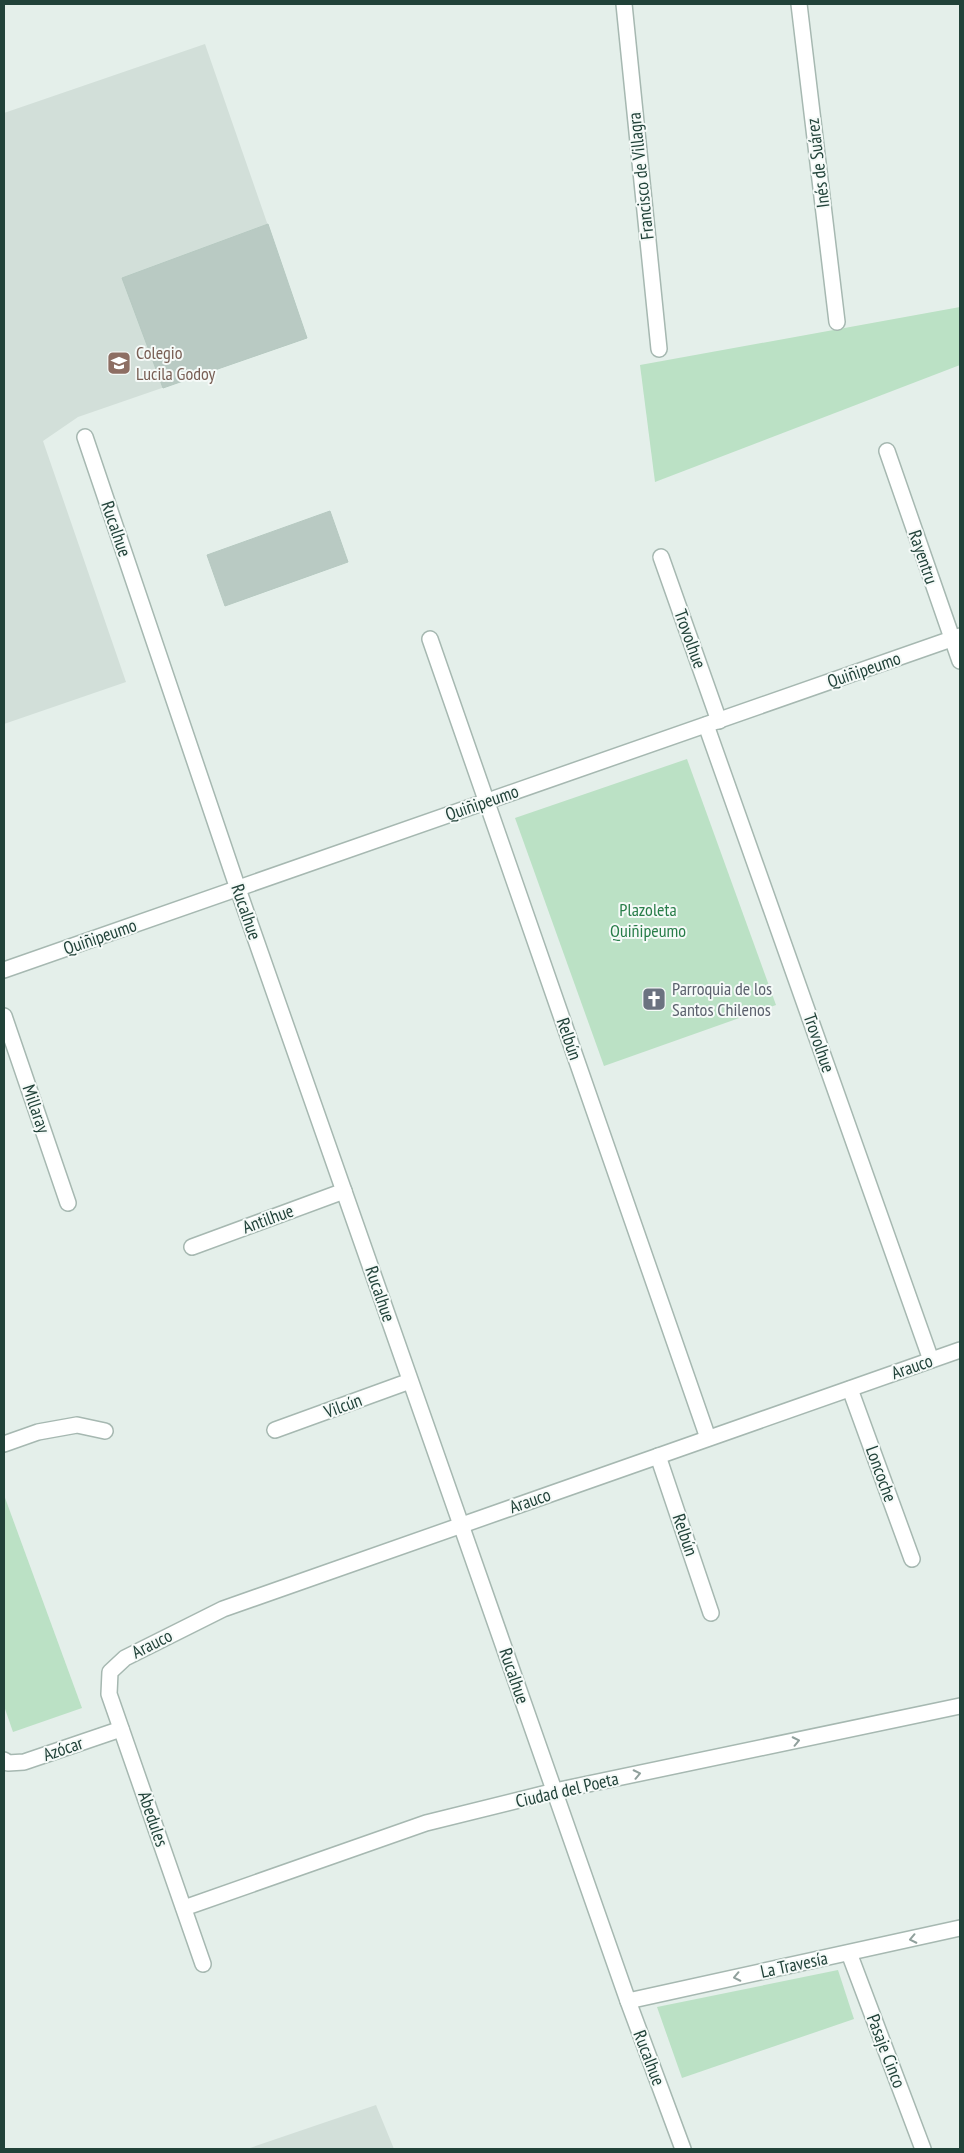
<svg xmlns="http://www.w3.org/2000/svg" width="964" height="2153" font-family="'PT Sans Narrow',sans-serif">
  <rect width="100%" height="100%" fill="#e4efea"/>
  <g fill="#d2dfd9">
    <path d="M205,44L307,338L78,417L43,441L126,682L4,724V113Z"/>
    <path d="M376,2105L394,2149H247Z"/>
  </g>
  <g fill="#bbe1c5">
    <path d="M960,307V365L655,482L640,365Z"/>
    <path d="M687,759L776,1005L604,1066L515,818Z"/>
    <path d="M4,1495L82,1708L13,1732L4,1706Z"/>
    <path d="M838,1970L854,2019L682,2078L657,2007Z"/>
  </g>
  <g fill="#b9cac3" stroke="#b6c9c1">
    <path d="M268,224L307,338L163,388L122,278Z"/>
    <path d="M330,511L348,562L225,606L207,555Z"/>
  </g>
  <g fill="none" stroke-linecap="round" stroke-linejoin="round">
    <g stroke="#a6b8b1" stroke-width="18">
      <g id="minor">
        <path d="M624,4L659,349"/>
        <path d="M799,4L837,322"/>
        <path d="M85,437L238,889L628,2001L683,2149"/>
        <path d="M887,451L960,661"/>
        <path d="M661,557L719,721"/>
        <path d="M430,639L708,1438"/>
        <path d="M706,725L931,1360"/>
        <path d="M4,970L960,636"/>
        <path d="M4,1016L68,1203"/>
        <path d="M192,1247L344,1191"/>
        <path d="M850,1389L912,1559"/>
        <path d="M275,1430L410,1381"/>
        <path d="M4,1444L38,1432L77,1425L105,1431"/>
        <path d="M658,1456L711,1613"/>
        <path d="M4,1760L8,1763L24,1762L121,1729"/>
        <path d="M184,1908L426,1823L555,1791L960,1706"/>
        <path d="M849,1953L923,2149"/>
        <path d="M203,1964L109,1694L110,1672L125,1658L223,1609L960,1350"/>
        <path d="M628,2001L960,1928"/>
      </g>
    </g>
    <use href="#minor" stroke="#fff" stroke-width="15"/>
  </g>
  <defs><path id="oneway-chevron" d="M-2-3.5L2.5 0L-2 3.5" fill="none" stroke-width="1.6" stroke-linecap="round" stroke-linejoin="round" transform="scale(1.25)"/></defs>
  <g stroke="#90a09c">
    <use href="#oneway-chevron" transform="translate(796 1741) rotate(-12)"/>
    <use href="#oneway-chevron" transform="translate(637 1774) rotate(-12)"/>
    <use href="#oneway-chevron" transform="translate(913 1939) rotate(168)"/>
    <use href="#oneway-chevron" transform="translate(737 1977) rotate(168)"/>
  </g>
  <defs>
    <g id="school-square" transform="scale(1.25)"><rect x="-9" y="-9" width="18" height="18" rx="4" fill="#8d6e63" stroke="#f5faf8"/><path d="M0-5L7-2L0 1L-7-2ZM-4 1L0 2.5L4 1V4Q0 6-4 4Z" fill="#fff"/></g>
    <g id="church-square" transform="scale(1.25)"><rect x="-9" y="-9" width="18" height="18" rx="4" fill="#6b7280" stroke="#f5faf8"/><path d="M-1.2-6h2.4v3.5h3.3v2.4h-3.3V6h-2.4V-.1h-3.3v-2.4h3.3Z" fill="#fff"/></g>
  </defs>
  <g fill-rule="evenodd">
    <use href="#school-square" x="119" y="363"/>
    <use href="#church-square" x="654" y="999"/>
  </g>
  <g text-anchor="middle" stroke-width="4" stroke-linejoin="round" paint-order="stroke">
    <g font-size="18" fill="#214239" stroke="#f5faf8">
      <text transform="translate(818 163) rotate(-97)" y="6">Inés de Suárez</text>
      <text transform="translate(641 176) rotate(-96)" y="6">Francisco de Villagra</text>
      <text transform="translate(116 529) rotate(71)" y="6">Rucalhue</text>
      <text transform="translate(923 557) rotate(71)" y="6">Rayentru</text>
      <text transform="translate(690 639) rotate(70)" y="6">Trovolhue</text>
      <text transform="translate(864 670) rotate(-19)" y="6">Quiñipeumo</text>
      <text transform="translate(482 803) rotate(-19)" y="6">Quiñipeumo</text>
      <text transform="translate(246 912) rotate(71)" y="6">Rucalhue</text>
      <text transform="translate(100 937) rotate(-19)" y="6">Quiñipeumo</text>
      <text transform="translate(569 1039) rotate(71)" y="6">Relbún</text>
      <text transform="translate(819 1043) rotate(71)" y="6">Trovolhue</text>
      <text transform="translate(36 1109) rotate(71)" y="6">Millaray</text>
      <text transform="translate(268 1219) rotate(-20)" y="6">Antilhue</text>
      <text transform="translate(380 1294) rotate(71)" y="6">Rucalhue</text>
      <text transform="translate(912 1367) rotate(-19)" y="6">Arauco</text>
      <text transform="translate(343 1406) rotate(-20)" y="6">Vilcún</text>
      <text transform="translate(881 1474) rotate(70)" y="6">Loncoche</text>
      <text transform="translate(530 1501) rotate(-19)" y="6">Arauco</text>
      <text transform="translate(685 1535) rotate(71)" y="6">Relbún</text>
      <text transform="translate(152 1644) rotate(-27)" y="6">Arauco</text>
      <text transform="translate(514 1676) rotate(71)" y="6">Rucalhue</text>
      <text transform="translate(63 1749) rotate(-19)" y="6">Azócar</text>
      <text transform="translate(567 1790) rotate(-13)" y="6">Ciudad del Poeta</text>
      <text transform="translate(153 1819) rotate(71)" y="6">Abedules</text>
      <text transform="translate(794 1965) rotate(-12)" y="6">La Travesía</text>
      <text transform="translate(886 2051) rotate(69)" y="6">Pasaje Cinco</text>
      <text transform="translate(649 2058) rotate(69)" y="6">Rucalhue</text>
    </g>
    <g font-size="18" fill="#785e54" stroke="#f5faf8" text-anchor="start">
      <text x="136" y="359">Colegio<tspan x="136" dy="21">Lucila Godoy</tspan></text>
    </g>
    <g font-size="18" fill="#287d49" stroke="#f5faf8">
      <text x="648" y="916">Plazoleta<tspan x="648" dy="21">Quiñipeumo</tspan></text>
    </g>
    <g font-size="18" fill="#5b616d" stroke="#f5faf8" text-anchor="start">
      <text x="672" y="995">Parroquia de los<tspan x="672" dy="21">Santos Chilenos</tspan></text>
    </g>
  </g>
  <rect width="964" height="2153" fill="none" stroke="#214239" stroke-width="10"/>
</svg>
